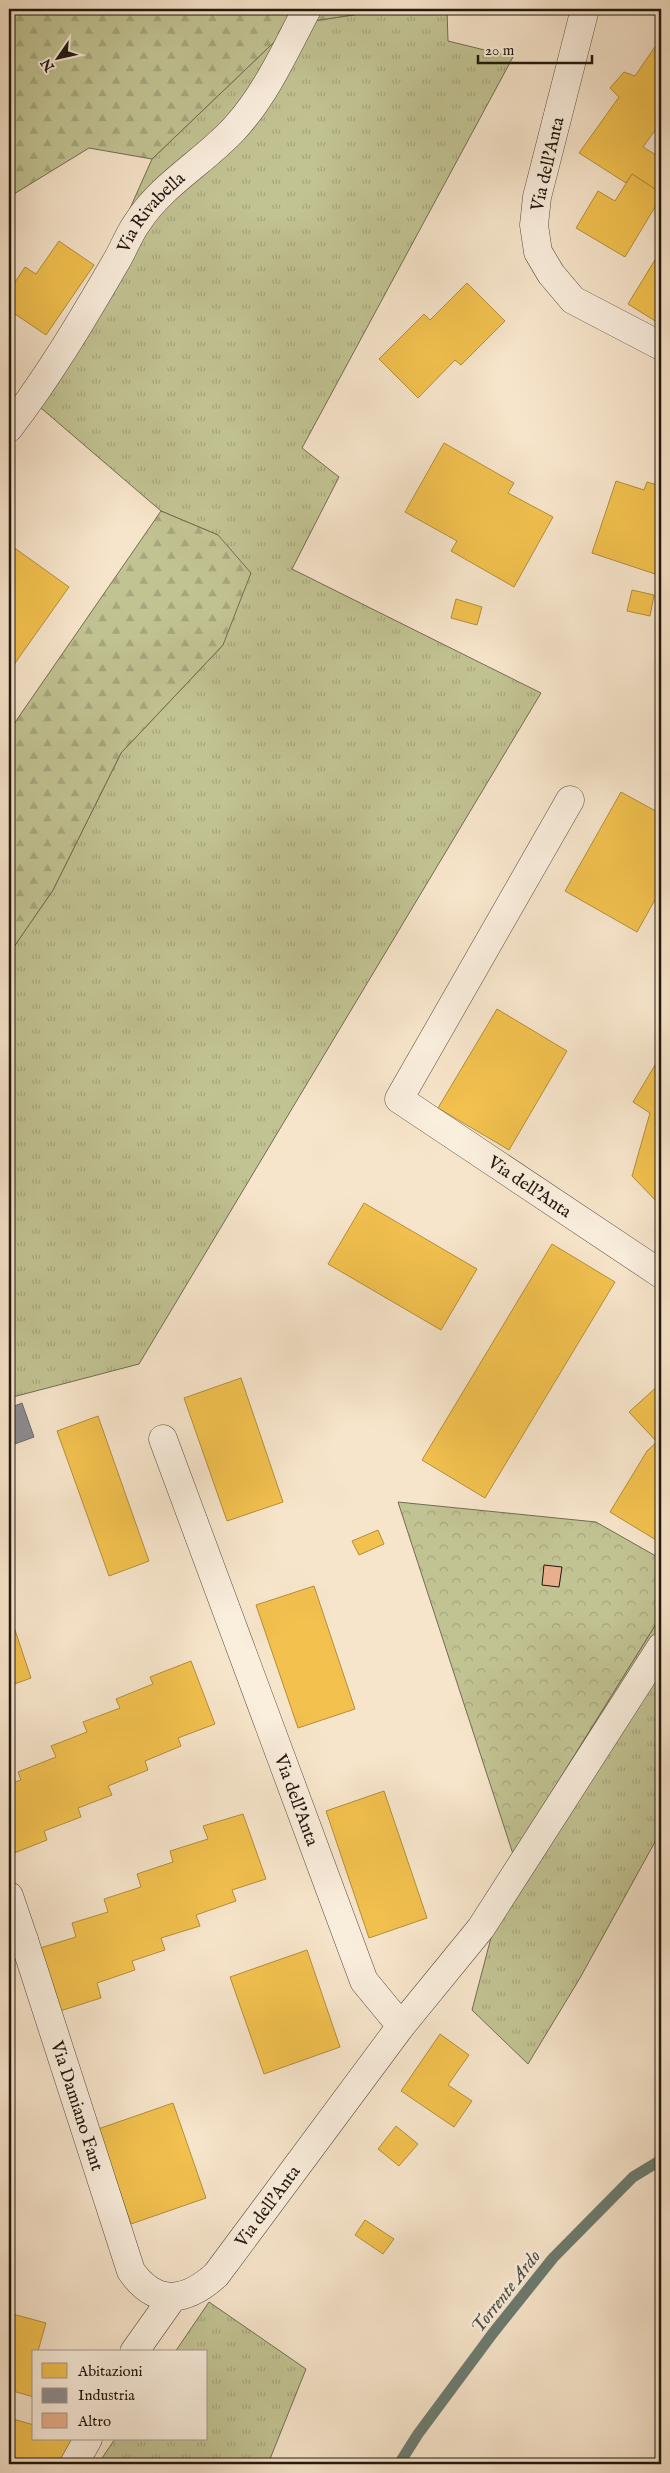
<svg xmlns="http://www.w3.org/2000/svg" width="670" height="2473" font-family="'IM FELL English',serif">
  <defs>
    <pattern id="grass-tufts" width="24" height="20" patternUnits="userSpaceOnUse" patternTransform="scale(1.25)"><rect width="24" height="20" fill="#c2c393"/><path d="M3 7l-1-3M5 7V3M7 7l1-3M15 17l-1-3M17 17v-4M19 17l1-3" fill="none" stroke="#a6a77e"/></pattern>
    <pattern id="forest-firs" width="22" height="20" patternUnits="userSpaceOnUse" patternTransform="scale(1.25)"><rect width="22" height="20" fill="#c2c393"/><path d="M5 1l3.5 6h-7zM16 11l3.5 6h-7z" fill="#a6a77e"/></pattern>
    <pattern id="park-crowns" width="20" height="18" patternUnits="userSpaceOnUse" patternTransform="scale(1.25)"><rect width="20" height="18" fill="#c2c393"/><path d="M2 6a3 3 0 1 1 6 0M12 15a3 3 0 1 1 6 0" fill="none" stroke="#a6a77e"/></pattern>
  </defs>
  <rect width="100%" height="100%" fill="#f7e5cb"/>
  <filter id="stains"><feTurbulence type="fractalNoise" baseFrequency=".004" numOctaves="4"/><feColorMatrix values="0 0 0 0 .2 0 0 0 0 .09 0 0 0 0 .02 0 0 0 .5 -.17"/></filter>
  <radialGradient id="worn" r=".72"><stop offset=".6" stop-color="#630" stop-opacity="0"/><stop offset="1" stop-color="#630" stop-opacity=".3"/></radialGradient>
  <g fill="url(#grass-tufts)" stroke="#726d51">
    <path d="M393,9H447L448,41L513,57L302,448L339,477L292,569L541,693L139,1364L9,1398V954L53,890L121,753L223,645L218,535L161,511L41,408L152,159L293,24Z"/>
    <path d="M661,1616V1831L580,1978L528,2064L472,2010L513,1854Z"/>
    <path d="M209,2302L306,2369L268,2464H98L115,2439H206V2352H175Z"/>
  </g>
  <g fill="url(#forest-firs)" stroke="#726d51">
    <path d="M9,9H393L293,24L152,159L89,148L9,197Z"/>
    <path d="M161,511L218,535L251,573L223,645L121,753L53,890L9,954V731Z"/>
  </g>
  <path fill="url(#park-crowns)" stroke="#726d51" d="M398,1502L596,1522L661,1559V1616L513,1854Z"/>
  <g fill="#f2c14e" stroke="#b48e3b">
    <path d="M661,38V122L643,147L661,158V193L632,174L626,183L579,153L619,97L610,88L624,72L635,76Z"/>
    <path d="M632,174L661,193V197L625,257L576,228L598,191L615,201Z"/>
    <path d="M59,241L94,265L46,335L9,310V291L25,267L36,274Z"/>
    <path d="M661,250V323L660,324L628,304Z"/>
    <path d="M467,283L505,321L461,365L455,360L418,398L379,359L424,314L430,320Z"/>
    <path d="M444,443L514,483L508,493L553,517L514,587L451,551L457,541L405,512Z"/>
    <path d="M616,481L644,490L647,482L661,486V576L592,553Z"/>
    <path d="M9,544L69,587L13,666L9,663Z"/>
    <path d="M632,590L654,595L650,616L627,611Z"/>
    <path d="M456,599L482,607L477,625L451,618Z"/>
    <path d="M621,792L661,814V889L637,932L565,891Z"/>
    <path d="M497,1009L567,1051L509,1150L438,1108Z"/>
    <path d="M661,1055V1206L632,1176L650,1113L633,1102Z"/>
    <path d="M364,1203L477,1269L441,1330L328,1264Z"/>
    <path d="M552,1244L615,1282L485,1498L422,1460Z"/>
    <path d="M241,1378L283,1502L227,1521L184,1398Z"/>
    <path d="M661,1383V1438L657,1442L629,1412Z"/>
    <path d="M98,1416L149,1561L109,1576L57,1431Z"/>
    <path d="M661,1438V1543L610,1512L647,1451Z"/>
    <path d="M378,1530L384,1544L359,1555L352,1541Z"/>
    <path d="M314,1586L355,1709L298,1728L256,1605Z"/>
    <path d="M9,1612L31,1678L9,1686Z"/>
    <path d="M191,1661L215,1724L178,1738L181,1746L145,1761L148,1770L108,1786L112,1795L78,1808L81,1817L44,1831L47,1840L9,1855V1784L21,1780L18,1772L56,1757L51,1746L87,1732L83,1722L120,1708L116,1699L153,1684L150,1677Z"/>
    <path d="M384,1791L427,1918L369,1938L326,1811Z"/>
    <path d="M243,1814L266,1879L232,1890L236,1901L196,1915L200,1926L161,1938L165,1950L132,1961L135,1970L97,1983L101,1998L60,2011L40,1948L76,1937L72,1923L108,1912L104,1899L141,1887L137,1874L173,1862L170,1851L208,1839L203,1826Z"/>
    <path d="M307,1950L340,2047L264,2074L230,1977Z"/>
    <path d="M440,2034L469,2055L448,2085L472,2101L454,2127L401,2091Z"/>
    <path d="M173,2103L206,2198L131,2224L98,2129Z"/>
    <path d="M396,2126L418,2144L399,2166L378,2149Z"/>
    <path d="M365,2220L394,2239L383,2254L355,2235Z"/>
    <path d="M9,2313L46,2323L38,2351L42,2352H34V2397L9,2390Z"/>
    <path d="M9,2418L34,2425V2439H73L59,2464H9Z"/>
  </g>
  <path fill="#8d8d92" stroke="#6d6a6b" d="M22,1403L34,1437L12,1445L9,1435V1408Z"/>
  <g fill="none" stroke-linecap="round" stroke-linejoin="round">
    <path stroke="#6c7c71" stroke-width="11" d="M399,2464L418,2434L493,2333L553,2258L633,2177L661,2160"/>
  </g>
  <path fill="#e8af8c" stroke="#22170f" d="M544,1565L562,1567L559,1587L542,1585Z"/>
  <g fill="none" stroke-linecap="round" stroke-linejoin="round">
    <g stroke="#574a3e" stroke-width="29">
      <g id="minor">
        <path d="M585,9L537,197L534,225L538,252L551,274L573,300L661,346"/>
        <path id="s1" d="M9,428C49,376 84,317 117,260C124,248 129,234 137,223C162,184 204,162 235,128C266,94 286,49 307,9"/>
        <path id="s2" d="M570,800L399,1099L661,1274"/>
        <path id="s3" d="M163,1439L364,1981L401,2026"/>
        <path d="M9,1896L24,1940"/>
        <path id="s4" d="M9,1945L24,1940L131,2271C156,2307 186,2302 216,2275L401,2026L481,1928L661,1647"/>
        <path d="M134,2352L173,2297"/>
        <path d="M74,2464L88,2439"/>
      </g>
    </g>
    <use href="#minor" stroke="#faeedd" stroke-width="28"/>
  </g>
  <g text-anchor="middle" stroke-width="5" stroke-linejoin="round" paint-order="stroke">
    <g font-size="18" fill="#22170f" stroke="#faeedd">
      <text transform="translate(547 164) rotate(-77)" y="6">Via dell'Anta</text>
      <text dy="6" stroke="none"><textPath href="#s1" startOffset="259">Via Rivabella</textPath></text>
      <text dy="6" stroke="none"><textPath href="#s2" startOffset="502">Via dell'Anta</textPath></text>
      <text dy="6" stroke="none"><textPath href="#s3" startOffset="385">Via dell'Anta</textPath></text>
      <text dy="6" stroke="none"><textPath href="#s4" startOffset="190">Via Damiano Fant</textPath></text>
      <text dy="6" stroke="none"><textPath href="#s4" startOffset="550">Via dell'Anta</textPath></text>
    </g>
    <g font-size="19" font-style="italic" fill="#4d5248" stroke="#faeedd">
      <text transform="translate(505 2291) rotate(-52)" y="7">Torrente Ardo</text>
    </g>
  </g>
  <rect width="670" height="2473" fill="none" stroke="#f7e5cb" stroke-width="30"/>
  <rect x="10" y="10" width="650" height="2453" fill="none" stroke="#22170f" stroke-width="2.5"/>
  <rect x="15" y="15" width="640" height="2443" fill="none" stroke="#22170f"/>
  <rect x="32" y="2350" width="175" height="90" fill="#faeedd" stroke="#a4988b"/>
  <rect x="42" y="2363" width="25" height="15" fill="#f2c14e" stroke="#a4988b"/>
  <text x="78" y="2376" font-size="15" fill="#22170f">Abitazioni</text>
  <rect x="42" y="2388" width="25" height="15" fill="#8d8d92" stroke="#a4988b"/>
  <text x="78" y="2400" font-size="15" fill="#22170f">Industria</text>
  <rect x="42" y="2413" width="25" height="15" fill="#e8af8c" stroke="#a4988b"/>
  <text x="78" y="2426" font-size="15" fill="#22170f">Altro</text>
  <g transform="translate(58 58) rotate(236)" stroke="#faeedd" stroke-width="4" paint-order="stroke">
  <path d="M0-4L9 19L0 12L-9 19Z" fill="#22170f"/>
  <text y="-8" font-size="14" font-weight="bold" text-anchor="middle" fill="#22170f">N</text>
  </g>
  <path d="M478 55v8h114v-8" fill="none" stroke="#22170f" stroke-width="2.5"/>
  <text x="485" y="55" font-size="15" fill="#22170f" stroke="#faeedd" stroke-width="4" paint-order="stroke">20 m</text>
  <rect width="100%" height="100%" filter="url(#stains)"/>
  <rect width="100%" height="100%" fill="url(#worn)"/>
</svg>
